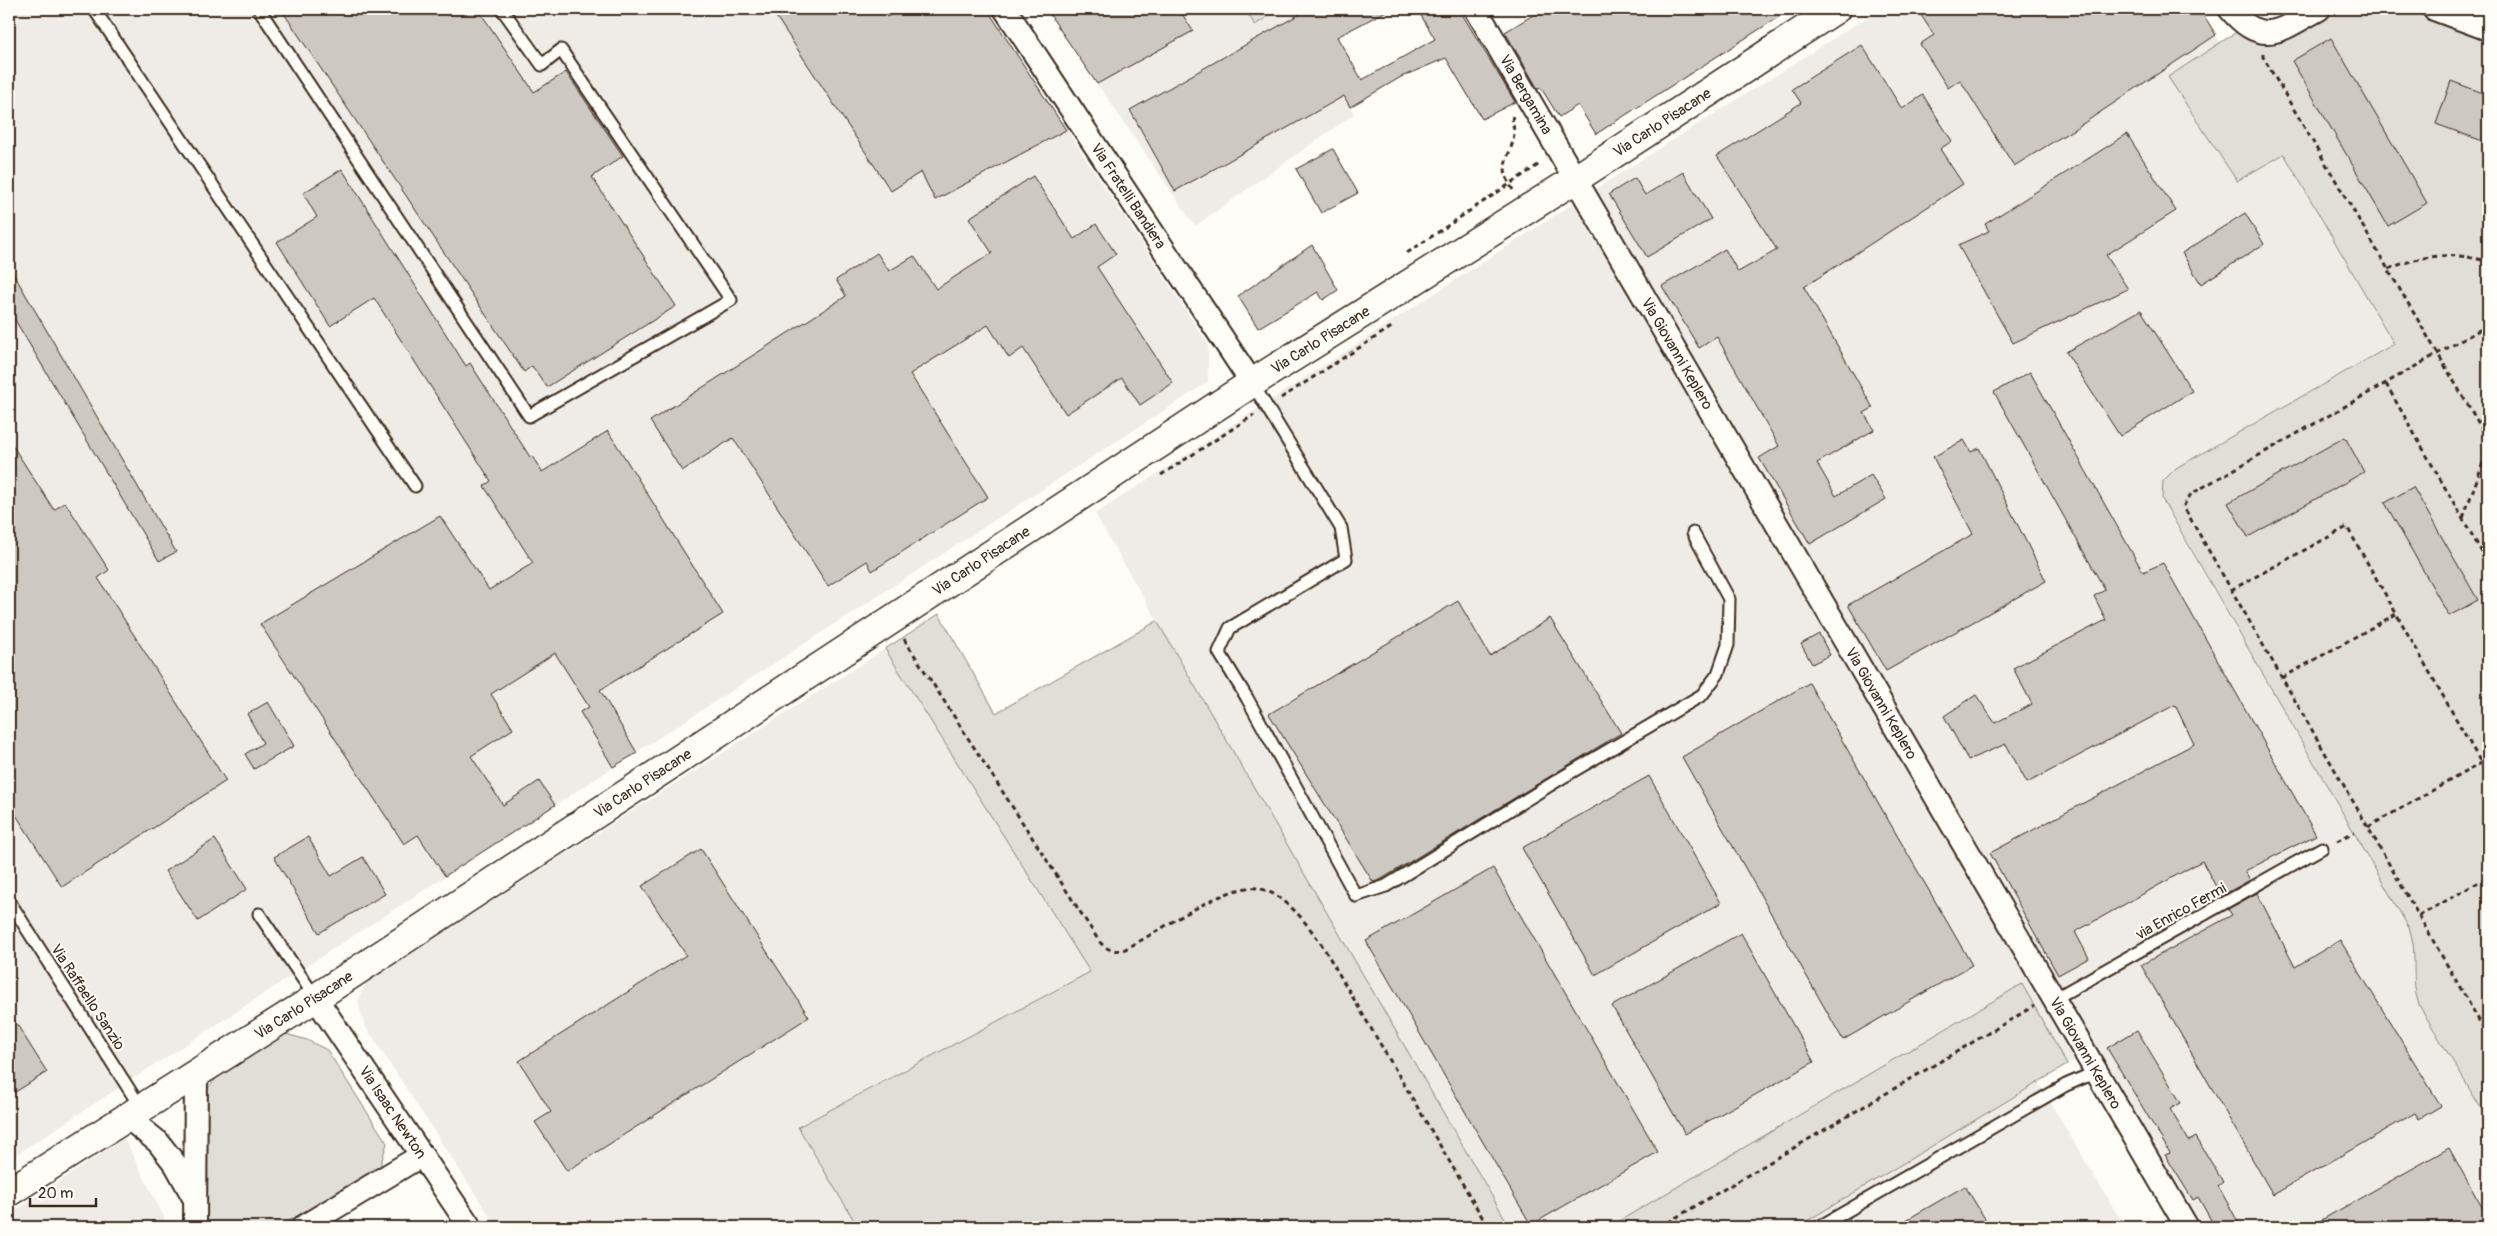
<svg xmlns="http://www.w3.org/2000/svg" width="2497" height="1236" font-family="Pangolin,sans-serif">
  <rect width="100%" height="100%" fill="#fdfcf7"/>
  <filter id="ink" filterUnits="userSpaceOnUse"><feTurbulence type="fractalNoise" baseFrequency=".02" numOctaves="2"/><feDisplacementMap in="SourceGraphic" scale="10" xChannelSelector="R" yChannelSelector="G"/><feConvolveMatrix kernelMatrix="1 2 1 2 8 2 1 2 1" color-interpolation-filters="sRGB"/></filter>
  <g filter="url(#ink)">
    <g fill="#efece7">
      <path d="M9,9H987L1208,344V382L9,1159Z"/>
      <path d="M1046,9H1245L1255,25L1280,9H1297L1354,114L1195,226Z"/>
      <path d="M1880,9H2200L2221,44L2168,78L2283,154L2394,344L2176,468L2169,474L2165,507L2409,928L2415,949L2412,975L2419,1005L2488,1120V1227H2187L2085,1053L2067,1065L2022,985L1609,1227H1510L1095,514L1591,192Z"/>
      <path d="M885,649L1090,972L798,1127L858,1227H497L364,1024L358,1001L367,981Z"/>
      <path d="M2038,1082L2125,1227H1797Z"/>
      <path d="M124,1138L164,1217V1227H9V1215Z"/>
    </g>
    <g fill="#e1ded7" stroke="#8e847a">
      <path d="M1245,9H1280L1255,25Z"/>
      <path d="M2319,9H2434L2488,29V1120L2419,1005C2409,977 2419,954 2409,928L2162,499L2163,481L2176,468L2394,344L2284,154L2237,181L2168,77L2247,25L2256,30Z"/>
      <path d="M939,614L996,713L1157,621L1510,1227H858L798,1127L1090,972L885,649Z"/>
      <path d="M2022,984L2067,1065L1797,1227H1609Z"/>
      <path d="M286,1034L307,1040L327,1050L387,1143L380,1166L279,1227H203L206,1091C224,1066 256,1043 286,1034Z"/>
    </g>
    <g fill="#cdc8c2" stroke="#3b2a1e">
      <path d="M281,9H478L534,92L566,72L623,156L592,177L676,306L547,387L532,366L524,372Z"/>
      <path d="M771,9H881L887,17L901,9H987L1066,130L935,200L921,172L891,191Z"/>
      <path d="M1046,9H1179L1193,31L1097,84Z"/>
      <path d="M1297,9H1390L1337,37L1362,80L1435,39L1417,9H1459L1515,102L1482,119L1446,58L1401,77L1350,107L1344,96L1175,191L1130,110L1300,14Z"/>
      <path d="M1543,9H1791L1596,134L1578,105L1559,117L1541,88L1538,89L1505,32Z"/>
      <path d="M1917,9H2200L2216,35L2084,123L2014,166L1960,80L1948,88L1920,44L1934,35Z"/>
      <path d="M2331,38L2427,203L2388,226L2292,61Z"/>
      <path d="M1862,45L1902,109L1923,95L1952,141L1940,149L1963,184L1804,287L1873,408L1864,413L1874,430L1817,463L1836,496L1871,475L1886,499L1810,544L1759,458L1779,446L1717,337L1699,348L1662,286L1725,249L1738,272L1777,250L1717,156L1801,103L1792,89Z"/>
      <path d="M2451,81L2488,95V143L2436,124Z"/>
      <path d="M2127,134L2176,211L2106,255L2128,289L2013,343L1958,245L1989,231L1985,224Z"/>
      <path d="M1333,149L1358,193L1321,213L1296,169Z"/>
      <path d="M342,169L466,366L470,363L530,457L532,456L542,472L608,431L723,614L600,690L637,753L613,767L580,712L589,707L555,653L491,694L513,729L471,756L503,805L539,781L555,805L445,876L418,835L404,844L260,624L440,516L489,590L533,563L484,486L491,481L374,298L330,326L277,242L317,217L303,193Z"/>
      <path d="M1683,172L1711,219L1647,257L1609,194L1635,178L1645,195Z"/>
      <path d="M1033,176L1074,239L1096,224L1116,254L1097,267L1173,383L1140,405L1122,378L1066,414L1023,348L1009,358L988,325L910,374L988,497L872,571L867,561L828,586L733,438L682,471L650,421L846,296L836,280L877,253L889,271L914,256L936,289L992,253L969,218Z"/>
      <path d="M2245,213L2264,244L2201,284L2182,253Z"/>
      <path d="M1312,245L1338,290L1323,300L1318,292L1258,328L1238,296Z"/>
      <path d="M9,266L176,552L159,561L9,310Z"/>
      <path d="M2141,310L2192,391L2120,436L2066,352Z"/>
      <path d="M2030,372L2143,572L2163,563L2316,835L2245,871L2250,880L2221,896L2202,861L2075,932L2089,958L2058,975L1990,853L2194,744L2175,705L2027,783L2006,744L1968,760L1944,716L1976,695L1995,723L2032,704L2013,668L2106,620L2094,596L2105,590L1994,392Z"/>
      <path d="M2345,437L2364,472L2248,537L2228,503Z"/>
      <path d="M9,440L54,510L65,502L109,570L98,578L226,781L62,887L9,804Z"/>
      <path d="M1964,440L1971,452L1979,448L2046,581L1886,671L1848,605L1973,534L1933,457Z"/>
      <path d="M2413,487L2478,600L2449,616L2385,503Z"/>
      <path d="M1458,601L1490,656L1550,618L1621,733L1380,880L1373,882L1269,714Z"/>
      <path d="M1819,634L1830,655L1812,664L1801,644Z"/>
      <path d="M1809,683L1972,965L1843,1040L1682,757Z"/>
      <path d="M268,702L294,746L254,769L245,754L263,743L247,714Z"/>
      <path d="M1649,776L1721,903L1595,975L1522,848Z"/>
      <path d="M308,837L331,876L363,857L385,894L319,933L274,857Z"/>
      <path d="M215,839L247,889L198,921L165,871Z"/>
      <path d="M701,849L809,1017L567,1171L535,1122L551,1112L519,1061L686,955L642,886Z"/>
      <path d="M1493,868L1658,1152L1531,1225L1366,941Z"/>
      <path d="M2257,893L2295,967L2340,940L2441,1106L2419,1119L2415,1113L2273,1195L2141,965L2232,915L2228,909Z"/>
      <path d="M1741,933L1814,1062L1685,1134L1612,1006Z"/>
      <path d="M9,1012L47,1072L9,1096Z"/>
      <path d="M2137,1030L2181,1103L2170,1109L2189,1141L2196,1137L2223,1182L2218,1186L2241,1227H2215L2198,1197L2193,1200L2165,1155L2170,1153L2107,1048Z"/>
      <path d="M2449,1148L2488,1218V1227H2309Z"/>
      <path d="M1965,1186L1990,1227H1894Z"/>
    </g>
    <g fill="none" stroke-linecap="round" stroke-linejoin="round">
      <g stroke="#3b2a1e" stroke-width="15">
        <g id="lane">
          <path d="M94,9L415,486"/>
          <path d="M259,9L529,416L731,300L561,50L542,65L502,9"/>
          <path d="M1252,383L1341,528L1346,559L1230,628L1219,652L1247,698L1356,896L1386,886L1563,777L1702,695L1718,674L1728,645L1729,599L1693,533"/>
          <path d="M9,901L141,1108"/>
          <path d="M259,914L315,997"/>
          <path d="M2054,999L2322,848"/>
          <path d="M1819,1227L2066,1085L2096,1072"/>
        </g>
      </g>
      <g stroke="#3b2a1e" stroke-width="26">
        <g id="street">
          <path id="s1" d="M1005,9L1252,383"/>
          <path id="s2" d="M1476,9L2187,1227"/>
          <path d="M2230,9C2263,49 2282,29 2319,9"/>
          <path d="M2434,9L2488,29"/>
          <path id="s3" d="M315,997L470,1227"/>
          <path d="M127,1117L158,1142L176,1165L193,1196"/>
          <path d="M195,1227L196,1073"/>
          <path d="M303,1227L422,1155"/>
        </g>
      </g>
      <g stroke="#3b2a1e" stroke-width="31">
        <g id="secondary">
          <path id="s4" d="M9,1192L317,997L1252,383L1577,178L1836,9"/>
        </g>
      </g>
      <g stroke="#3b2a1e" stroke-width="3" stroke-dasharray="5 4" stroke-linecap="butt">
        <path d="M2263,54V57L2488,439"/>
        <path d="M1513,190C1495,161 1513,158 1514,132C1514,126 1511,121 1513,116"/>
        <path d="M1407,253L1541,163"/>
        <path d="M2389,269C2420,255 2456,251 2488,262"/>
        <path d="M2488,325L2191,494L2184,505L2186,511L2488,1036"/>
        <path d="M2386,384L2488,563"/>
        <path d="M1281,398L1393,326"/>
        <path d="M1161,475L1254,415"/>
        <path d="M2463,518L2488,449"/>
        <path d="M2231,590L2347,527L2488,775"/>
        <path d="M904,639L1099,941C1106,949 1112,952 1123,950C1155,935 1225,883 1257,888C1285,893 1307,924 1322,945L1488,1227"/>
        <path d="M2282,678L2396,614"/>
        <path d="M2368,827L2481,763"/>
        <path d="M2337,841L2354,832"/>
        <path d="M2419,916L2488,877"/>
        <path d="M1660,1227L2034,1006"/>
      </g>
      <use href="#lane" stroke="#fdfcf7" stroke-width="11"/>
      <use href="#street" stroke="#fdfcf7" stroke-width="22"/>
      <use href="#secondary" stroke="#fdfcf7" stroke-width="28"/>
    </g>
  </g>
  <g text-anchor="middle" stroke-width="4" stroke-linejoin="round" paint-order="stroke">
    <g font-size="15" fill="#3b2a1e" stroke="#fdfcf7">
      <text dy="5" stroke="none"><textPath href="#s2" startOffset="99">Via Bergamina</textPath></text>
      <text dy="5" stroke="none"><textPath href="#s4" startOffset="1969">Via Carlo Pisacane</textPath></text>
      <text dy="5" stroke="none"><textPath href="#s1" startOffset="224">Via Fratelli Bandiera</textPath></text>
      <text dy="5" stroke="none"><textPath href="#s4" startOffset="1564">Via Carlo Pisacane</textPath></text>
      <text dy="5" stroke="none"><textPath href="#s2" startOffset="399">Via Giovanni Keplero</textPath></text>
      <text dy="5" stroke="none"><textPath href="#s4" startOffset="1159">Via Carlo Pisacane</textPath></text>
      <text dy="5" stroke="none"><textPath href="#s2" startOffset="804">Via Giovanni Keplero</textPath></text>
      <text dy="5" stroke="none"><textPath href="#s4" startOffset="754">Via Carlo Pisacane</textPath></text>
      <text transform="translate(2181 911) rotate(-29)" y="5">via Enrico Fermi</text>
      <text transform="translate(88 997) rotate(57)" y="5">Via Raffaello Sanzio</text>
      <text dy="5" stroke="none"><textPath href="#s4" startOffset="349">Via Carlo Pisacane</textPath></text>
      <text dy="5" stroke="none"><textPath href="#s2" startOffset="1209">Via Giovanni Keplero</textPath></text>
      <text dy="5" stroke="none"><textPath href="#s3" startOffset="139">Via Isaac Newton</textPath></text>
    </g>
  </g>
  <rect width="2497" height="1236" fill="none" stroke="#fdfcf7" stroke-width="30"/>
  <rect x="15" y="15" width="2467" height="1206" fill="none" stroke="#3b2a1e" stroke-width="2" filter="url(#ink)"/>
  <path d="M30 1198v8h66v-8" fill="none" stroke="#3b2a1e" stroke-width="2.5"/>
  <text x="38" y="1198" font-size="15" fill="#3b2a1e" stroke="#fdfcf7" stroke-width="4" paint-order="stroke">20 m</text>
</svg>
